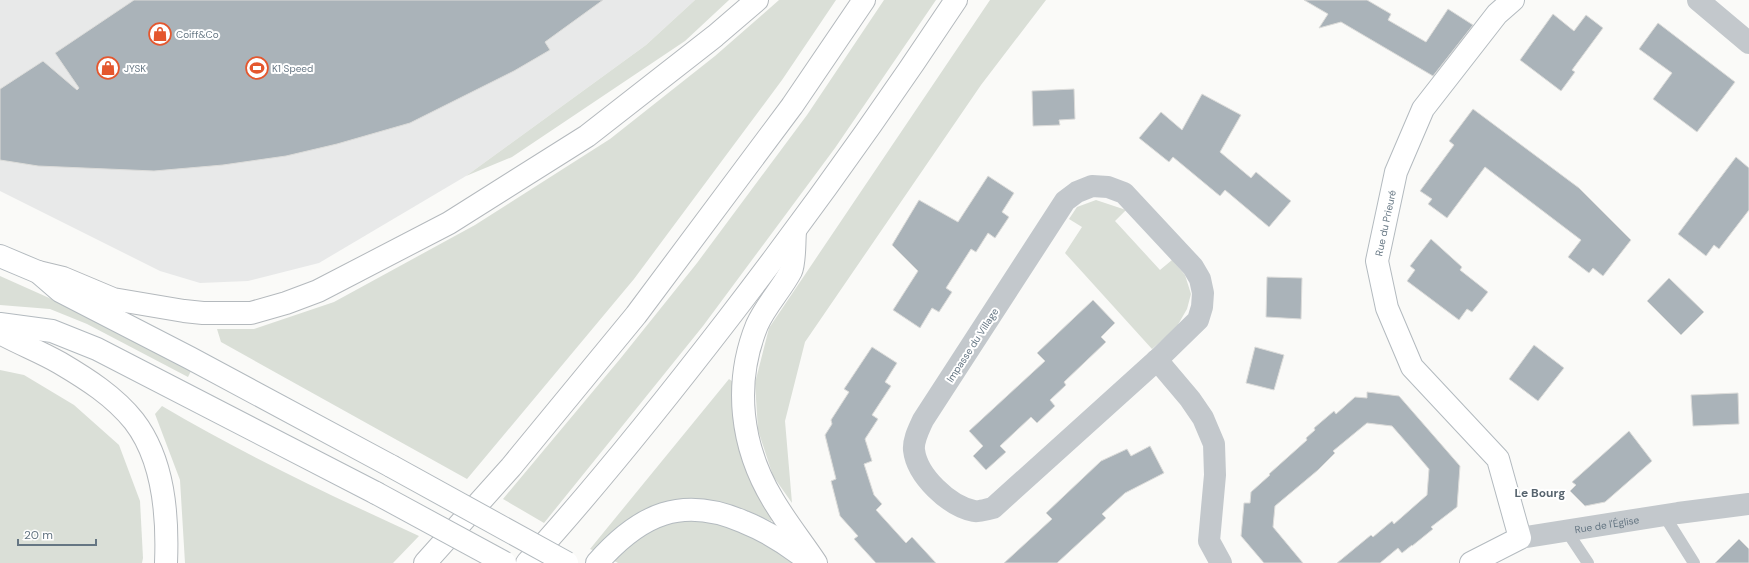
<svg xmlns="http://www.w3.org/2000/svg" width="1749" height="563" font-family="'DM Sans',sans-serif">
  <rect width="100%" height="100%" fill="#fafaf8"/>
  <path fill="#e8e9e9" d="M0,0H695L646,45L466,176L319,263L248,281L200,283L160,271L0,191Z"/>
  <g fill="#dadfd7">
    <path d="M695,0H729L685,41L512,157L466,176L646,45Z"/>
    <path d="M779,0H836L782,80L634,279L467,479L221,342L217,329H254L334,302L475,225L610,139L715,56Z"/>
    <path d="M884,0H936L835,148L703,326L544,523L503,499L620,359L697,263L807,115Z"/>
    <path d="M990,0H1046L981,85L805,342L785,421L792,503L773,476L758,430L755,383L769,328Z"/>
    <path d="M1096,200L1126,210L1115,221L1160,270L1172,260L1185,275L1191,294L1187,309L1176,328L1152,349L1065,253L1082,227L1069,219L1077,207Z"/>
    <path d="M0,276L94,318L192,369L188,377L87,324L50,309L0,305Z"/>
    <path d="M0,370L24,375L74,405L119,445L140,501L143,558L142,563H0Z"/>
    <path d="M729,379L736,384L774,519L771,521L737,507L696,500L665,502L634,521L597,552L590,549Z"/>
    <path d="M162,406C245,455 332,496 419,536L393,563H185L180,480L155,414Z"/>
    <path d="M678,516L726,520L798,563H618L609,558L638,533Z"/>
  </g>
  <g fill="#aab3b9" stroke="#dcdcda">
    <path d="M134,0H603L545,42L550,50L514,71L410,123L337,144L286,156L223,165L154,171L38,166L0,160V89L43,61L77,90L79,88L55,53Z"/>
    <path d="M1304,0H1367L1391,14L1388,20L1426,42L1448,9L1473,25L1433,76L1341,22L1319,28L1328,14Z"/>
    <path d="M1553,14L1574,31L1586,15L1603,28L1572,70L1575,72L1561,91L1520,60Z"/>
    <path d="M1658,23L1735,82L1697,132L1653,99L1672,73L1639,49Z"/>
    <path d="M1074,89L1075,119L1059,120L1060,125L1033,126L1032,91Z"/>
    <path d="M1202,94L1241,115L1220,152L1251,178L1256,172L1291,201L1269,227L1225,190L1220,196L1173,157L1169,162L1139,138L1161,112L1182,130Z"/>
    <path d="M1473,109L1579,188L1631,240L1603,276L1593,268L1589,273L1568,257L1581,240L1485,167L1447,218L1428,204L1432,199L1420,191L1454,145L1449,141Z"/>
    <path d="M1736,157L1749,168V210L1719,249L1714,245L1706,256L1678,234Z"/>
    <path d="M988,176L1014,193L1002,212L1009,217L995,238L988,233L976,252L971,249L946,288L952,292L939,312L932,308L920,328L893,310L918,271L892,245L919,200L958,222Z"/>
    <path d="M1431,239L1462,267L1460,270L1488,292L1472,312L1467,309L1459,320L1407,281L1415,270L1410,266Z"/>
    <path d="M1267,277L1302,278L1301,319L1266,317Z"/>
    <path d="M1669,278L1704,312L1681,335L1647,301Z"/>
    <path d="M1093,300L1115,323L1101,337L1106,342L1064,382L1066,385L1050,400L1055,406L1037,423L1031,417L1000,446L1006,452L986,470L973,456L983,446L969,431L1045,361L1037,353Z"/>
    <path d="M1534,345L1564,368L1538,401L1509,379Z"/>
    <path d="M872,347L897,363L885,382L891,386L872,415L878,419L865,439L872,461L864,464L874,495L882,504L876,510L906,543L912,537L936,563H876L854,539L858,536L840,516L831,481L836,479L825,435L832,424L831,420L849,392L844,389Z"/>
    <path d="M1255,347L1284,355L1274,390L1246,383Z"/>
    <path d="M1367,392L1399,396L1460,466L1457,507L1431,527L1433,529L1412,546V545L1402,553L1398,548L1380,563H1337L1371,535L1373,537L1392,521L1394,524L1427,495L1429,469L1406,442L1392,426L1367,423L1333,451L1335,453L1318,470L1275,506L1273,527L1303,563H1264L1241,536L1244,503H1250L1251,492L1270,475L1269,474L1307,440L1306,438L1315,430L1314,428L1334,411L1336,414L1355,397L1367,398Z"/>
    <path d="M1738,393L1739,424L1693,426L1691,395Z"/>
    <path d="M1629,431L1652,461L1605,502L1585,506L1570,491L1576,485L1572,482Z"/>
    <path d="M1150,446L1164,473L1125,493L1102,514L1106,518L1057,563H1004L1052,519L1046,513L1101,461L1127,449L1131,456Z"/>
    <path d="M1739,539L1749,549V563H1715Z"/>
  </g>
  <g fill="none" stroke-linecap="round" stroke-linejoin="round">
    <g stroke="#b3babf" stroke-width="24">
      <g id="secondary">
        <path d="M0,256L38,272L60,291L190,358L391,466"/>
        <path d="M0,324L52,331L97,349L376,493"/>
        <path d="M597,563C640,514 682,495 744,522C769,532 790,546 811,563"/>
        <path id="s2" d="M1471,563L1520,538L1498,459L1412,367L1387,308L1377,261L1396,172L1423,109L1497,14L1513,0"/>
      </g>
    </g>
    <g stroke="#b4b9bd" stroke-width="24">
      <g id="highway">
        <path d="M795,232C794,241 795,263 791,271C781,290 766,305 757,325C733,384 741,447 773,500C786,522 802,542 816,563"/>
        <path d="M38,272L63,278L113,299L184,311L203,313H251L286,303L318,291L449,223L587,136L715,36L757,0"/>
        <path d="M0,333C20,344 41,352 60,363C87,379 114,396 134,421C164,460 168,515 166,563"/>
        <path d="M425,563L511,467L636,315L792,106L864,0"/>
        <path d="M527,563C598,485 664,402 728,319C808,215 884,109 956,0"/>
      </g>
    </g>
    <g stroke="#c3c8cc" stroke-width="12">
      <path d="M1664,515L1694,563"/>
      <path d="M1566,530L1588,563"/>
    </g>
    <g stroke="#c3c8cc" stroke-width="22">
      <path d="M1698,0L1749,43"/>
      <path d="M1092,186L1108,187L1124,193L1193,267L1200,279L1203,293L1202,307L1198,320L1157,360L993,508C987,509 980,512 974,511C949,506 917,476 914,450C913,440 919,429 923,420L1065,201L1077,192Z"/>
      <path d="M1157,360L1190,399L1203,418L1214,444L1215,475L1209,541L1221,563"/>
      <path id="s1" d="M1520,538L1678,513L1749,504"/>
    </g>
    <use href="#secondary" stroke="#fff" stroke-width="22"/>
    <use href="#highway" stroke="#fff" stroke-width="22"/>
    <g stroke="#b3babf" stroke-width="24" stroke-linecap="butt">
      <g id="secondary-bridge">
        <path d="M391,466L567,563"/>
        <path d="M376,493L505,563"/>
      </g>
    </g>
    <use href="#secondary-bridge" stroke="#fff" stroke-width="22"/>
  </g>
  <defs>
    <g id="shop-ring" transform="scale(1.15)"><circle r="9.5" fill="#fff" stroke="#e4572e" stroke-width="1.5"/><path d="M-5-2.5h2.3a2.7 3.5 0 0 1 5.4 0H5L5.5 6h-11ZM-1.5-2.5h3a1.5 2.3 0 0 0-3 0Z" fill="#e4572e"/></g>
    <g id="stadium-ring" transform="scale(1.15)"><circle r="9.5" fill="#fff" stroke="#e4572e" stroke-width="1.5"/><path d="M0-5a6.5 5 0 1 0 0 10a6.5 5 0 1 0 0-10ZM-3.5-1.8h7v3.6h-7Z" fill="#e4572e"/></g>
  </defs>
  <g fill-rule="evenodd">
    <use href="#shop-ring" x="160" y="34"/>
    <use href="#shop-ring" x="108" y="68"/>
    <use href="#stadium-ring" x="257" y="68"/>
  </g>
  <g text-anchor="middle" stroke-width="4" stroke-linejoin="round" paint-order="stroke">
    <g font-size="10" fill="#657683" stroke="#fff" text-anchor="start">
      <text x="176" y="38">Coiff&amp;Co</text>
      <text x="124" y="72">JYSK</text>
      <text x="272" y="72">K1 Speed</text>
    </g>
    <g font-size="10" fill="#657683" stroke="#fff">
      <text dy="4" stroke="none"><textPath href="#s2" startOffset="414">Rue du Prieuré</textPath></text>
      <text transform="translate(972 345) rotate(-57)" y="4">Impasse du Village</text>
      <text dy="4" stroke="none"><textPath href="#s1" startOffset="88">Rue de l'Église</textPath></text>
    </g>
    <g font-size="12" font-weight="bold" fill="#57646e" stroke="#fff">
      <text x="1540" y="497">Le Bourg</text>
    </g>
  </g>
  <path d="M18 539v6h78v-6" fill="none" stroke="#657683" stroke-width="2"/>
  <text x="24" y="539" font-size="12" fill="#657683" stroke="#ffffff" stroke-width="3" paint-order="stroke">20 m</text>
</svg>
